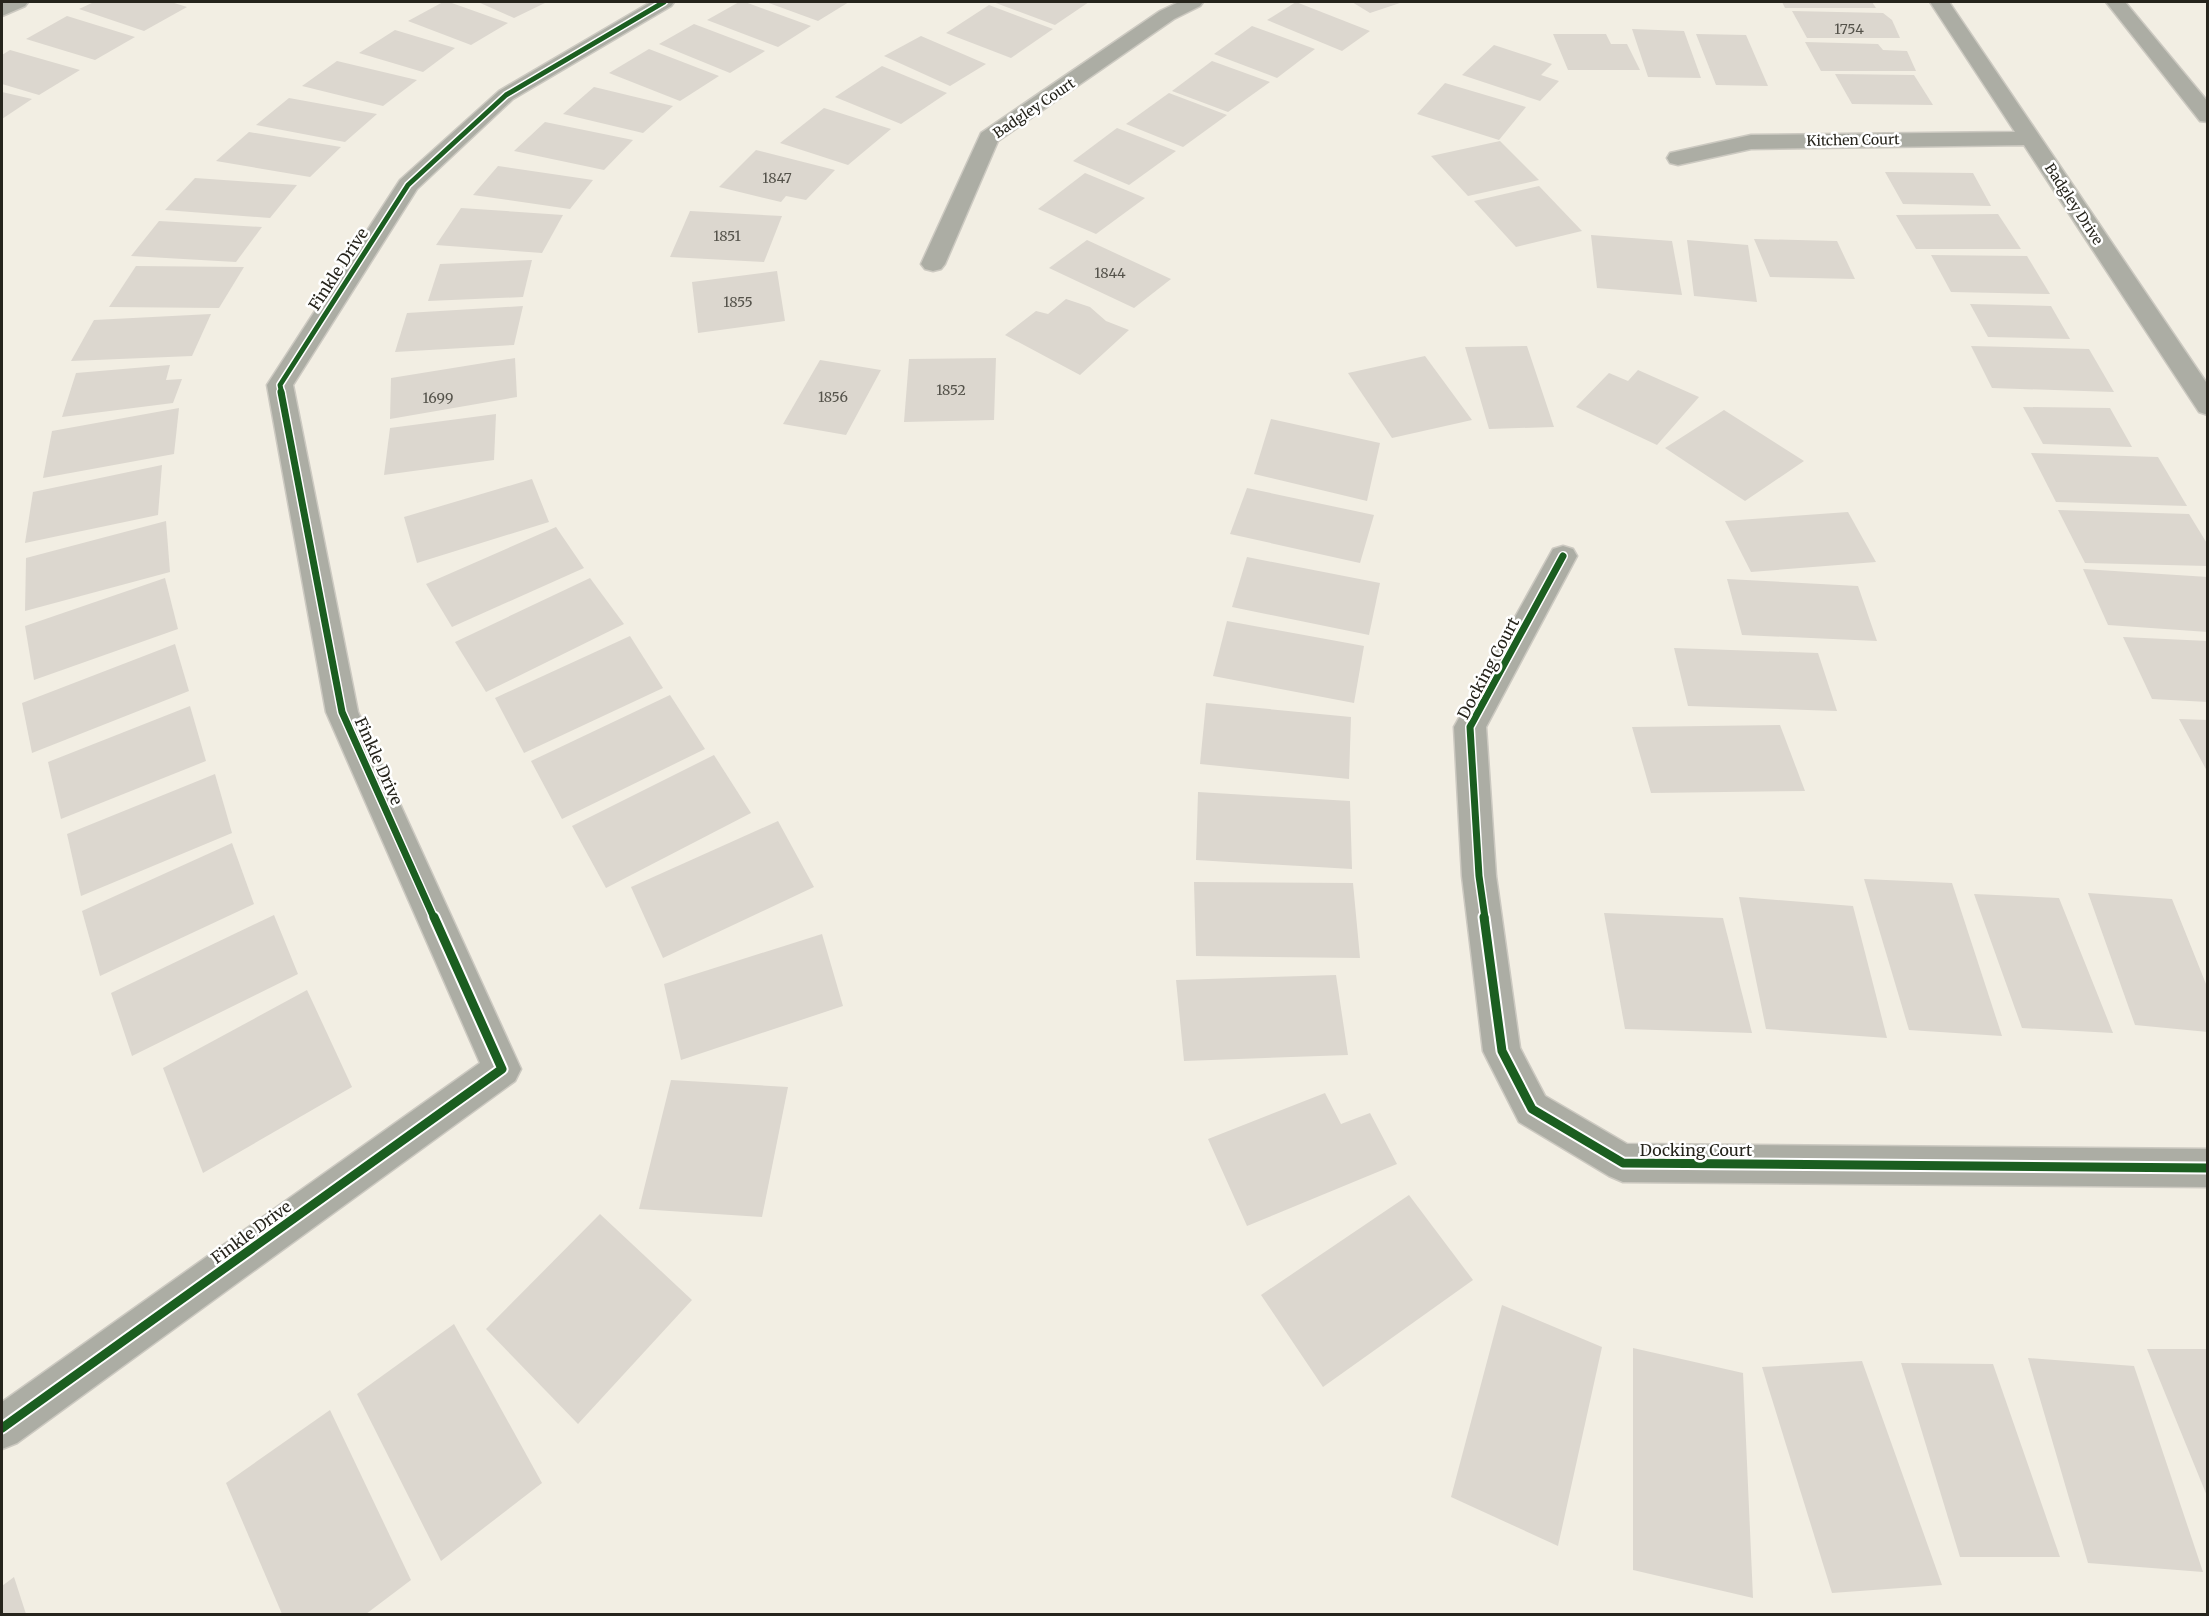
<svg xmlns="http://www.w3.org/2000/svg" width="2209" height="1616" font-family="Merriweather,serif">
  <rect width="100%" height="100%" fill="#f2eee3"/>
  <g fill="#dcd7cf">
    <path d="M94,2H171L187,7L144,31L79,9Z"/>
    <path d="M443,2H449L508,23L471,45L408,21Z"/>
    <path d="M478,2H547L514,18Z"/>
    <path d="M739,2H745L811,26L778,47L707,20Z"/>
    <path d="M766,2H849L818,21Z"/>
    <path d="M993,2H1089L1055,25Z"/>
    <path d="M1296,2L1370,31L1342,51L1267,20Z"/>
    <path d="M1352,2H1403L1370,13Z"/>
    <path d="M1782,2H1872L1876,8H1785Z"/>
    <path d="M989,5L1053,29L1011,58L946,33Z"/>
    <path d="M1792,11L1883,13L1892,20L1900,38H1807Z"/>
    <path d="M67,16L135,37L95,60L26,39Z"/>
    <path d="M694,24L765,51L730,73L659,44Z"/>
    <path d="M1252,26L1315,49L1277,78L1214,54Z"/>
    <path d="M1632,29L1684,31L1701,78L1648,77Z"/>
    <path d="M395,30L455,48L423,72L359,53Z"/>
    <path d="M1553,34H1606L1611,44H1627L1640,70H1568Z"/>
    <path d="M1696,34L1746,35L1768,86L1716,85Z"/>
    <path d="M921,36L986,64L950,86L884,56Z"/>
    <path d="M1805,42L1878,44L1883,50L1907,51L1916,71H1821Z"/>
    <path d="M1494,45L1552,64L1541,75L1559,81L1540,101L1462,75Z"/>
    <path d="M649,49L719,76L680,101L609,73Z"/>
    <path d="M10,50L80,70L39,95L2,84V55Z"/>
    <path d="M337,61L417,80L383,106L302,86Z"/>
    <path d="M1212,61L1270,82L1228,112L1172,91Z"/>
    <path d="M882,66L947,93L901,124L835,97Z"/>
    <path d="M1835,74L1914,75L1933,105L1852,104Z"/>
    <path d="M1445,83L1526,107L1499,140L1417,114Z"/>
    <path d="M594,87L673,106L643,133L563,114Z"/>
    <path d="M2,92L32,99L2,119Z"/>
    <path d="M1169,93L1227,115L1183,147L1126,124Z"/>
    <path d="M289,98L377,114L345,142L256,125Z"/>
    <path d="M824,108L891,129L848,165L780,143Z"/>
    <path d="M545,122L633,140L604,170L514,151Z"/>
    <path d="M1117,128L1176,151L1129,185L1073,161Z"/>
    <path d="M249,132L341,147L310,177L216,161Z"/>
    <path d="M1500,141L1539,180L1468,196L1431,156Z"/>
    <path d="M756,150L835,170L806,200L786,196L781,202L719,187Z"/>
    <path d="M498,166L593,180L570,209L473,195Z"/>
    <path d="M1885,172L1973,173L1991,206L1903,204Z"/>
    <path d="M1085,173L1145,198L1096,234L1038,209Z"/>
    <path d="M195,178L297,185L270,218L165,210Z"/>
    <path d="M1539,186L1582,231L1516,247L1474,201Z"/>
    <path d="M461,208L563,215L542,253L436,245Z"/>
    <path d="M690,211L782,216L764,262L670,257Z"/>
    <path d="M1998,214L2021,249H1916L1896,215Z"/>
    <path d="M159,221L262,227L236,262L131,256Z"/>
    <path d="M1591,235L1672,241L1682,295L1597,288Z"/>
    <path d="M1754,239L1837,241L1855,279L1770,277Z"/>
    <path d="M1087,240L1171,279L1134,308L1049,268Z"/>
    <path d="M1687,240L1748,245L1757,302L1694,296Z"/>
    <path d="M1931,255L2027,256L2050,294L1951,292Z"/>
    <path d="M532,260L523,297L428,301L440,264Z"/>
    <path d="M136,266L244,267L219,308L109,307Z"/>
    <path d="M777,271L785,321L698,333L692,282Z"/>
    <path d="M1066,299L1090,307L1106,321L1129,330L1080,375L1005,335L1036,311L1048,314Z"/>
    <path d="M1970,304L2051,306L2070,339L1988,337Z"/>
    <path d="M523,306L514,345L395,352L407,313Z"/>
    <path d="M211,314L192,356L71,361L94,320Z"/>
    <path d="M1527,346L1554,427L1489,429L1465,347Z"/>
    <path d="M1971,346L2089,349L2114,392L1992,388Z"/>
    <path d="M1425,356L1472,420L1392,438L1348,373Z"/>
    <path d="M515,358L517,397L390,419L391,378Z"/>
    <path d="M996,358L994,420L904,422L909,359Z"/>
    <path d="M820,360L881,370L846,435L783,424Z"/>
    <path d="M170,365L166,380L182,379L173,403L62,417L76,373Z"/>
    <path d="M1638,370L1699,397L1657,445L1576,407L1609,373L1628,381Z"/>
    <path d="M2023,407L2110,408L2132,447L2043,444Z"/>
    <path d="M179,408L174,454L43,478L52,431Z"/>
    <path d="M1724,410L1804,461L1745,501L1665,448Z"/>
    <path d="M496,414L494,460L384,475L390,428Z"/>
    <path d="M1271,419L1380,443L1367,501L1254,474Z"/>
    <path d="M2031,453L2158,457L2187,506L2056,502Z"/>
    <path d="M162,465L158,515L25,543L33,492Z"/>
    <path d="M532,479L549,522L417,563L404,517Z"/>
    <path d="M1247,488L1374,515L1360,563L1230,534Z"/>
    <path d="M2058,510L2189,514L2208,545V566L2085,563Z"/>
    <path d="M1848,512L1876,562L1751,572L1725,521Z"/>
    <path d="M166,521L170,572L25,611L26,558Z"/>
    <path d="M556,527L584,568L452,627L426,584Z"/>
    <path d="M1247,557L1380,583L1369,635L1232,607Z"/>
    <path d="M2083,569L2208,577V632L2108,625Z"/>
    <path d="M165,578L178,629L34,680L25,626Z"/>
    <path d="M590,578L624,624L486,692L455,642Z"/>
    <path d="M1727,579L1858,586L1877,641L1742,635Z"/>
    <path d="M1227,621L1364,646L1354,703L1213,676Z"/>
    <path d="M630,636L663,688L524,753L495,698Z"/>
    <path d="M2123,637L2208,641V702L2152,699Z"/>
    <path d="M175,644L189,691L32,753L22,703Z"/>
    <path d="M1674,648L1818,653L1837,711L1688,706Z"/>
    <path d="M670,695L705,749L562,819L531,761Z"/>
    <path d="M1206,703L1351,717L1349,779L1200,764Z"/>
    <path d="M190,706L206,761L61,819L48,762Z"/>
    <path d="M2179,719L2208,720V773Z"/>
    <path d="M1780,725L1805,791L1651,793L1632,727Z"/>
    <path d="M714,755L751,813L606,888L572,826Z"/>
    <path d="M215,774L232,833L81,896L67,834Z"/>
    <path d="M1198,792L1350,801L1352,869L1196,860Z"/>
    <path d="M778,821L814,887L663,958L631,887Z"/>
    <path d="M232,843L254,904L100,976L82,911Z"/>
    <path d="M1864,879L1952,883L2002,1036L1909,1030Z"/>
    <path d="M1194,882L1353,883L1360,958L1196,956Z"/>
    <path d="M2088,893L2172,899L2208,989V1032L2135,1025Z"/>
    <path d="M1974,894L2059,898L2113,1033L2022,1028Z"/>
    <path d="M1739,897L1853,906L1887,1038L1766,1029Z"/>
    <path d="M1604,913L1723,918L1752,1033L1625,1029Z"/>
    <path d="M274,915L298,974L132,1056L111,993Z"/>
    <path d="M822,934L843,1006L681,1060L664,984Z"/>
    <path d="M1336,975L1348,1055L1184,1061L1176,980Z"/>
    <path d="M307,990L352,1087L203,1173L163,1068Z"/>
    <path d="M671,1080L788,1087L762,1217L639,1209Z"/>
    <path d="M1325,1093L1341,1124L1370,1113L1397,1164L1247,1226L1208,1139Z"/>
    <path d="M1409,1195L1473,1280L1323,1387L1261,1295Z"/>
    <path d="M600,1214L692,1300L578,1424L486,1329Z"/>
    <path d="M1502,1305L1602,1347L1558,1546L1451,1497Z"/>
    <path d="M454,1324L542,1483L441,1561L357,1394Z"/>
    <path d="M1633,1348L1743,1373L1753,1598L1633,1570Z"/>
    <path d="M2147,1349H2208V1496H2207Z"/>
    <path d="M2028,1358L2134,1366L2203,1572L2088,1563Z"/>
    <path d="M1862,1361L1942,1585L1832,1593L1762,1367Z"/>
    <path d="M1901,1363L1993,1364L2060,1557H1960Z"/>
    <path d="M330,1410L411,1580L366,1614H282L226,1483Z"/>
    <path d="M14,1577L26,1614H2V1586Z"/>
  </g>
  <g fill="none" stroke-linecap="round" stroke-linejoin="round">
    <g stroke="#ccc9c1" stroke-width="3">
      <g id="minor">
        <path d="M4,2H28L25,6L2,16V3Z"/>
        <path d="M651,2H674L671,6L513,99L417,189L293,385L358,712L521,1069L515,1081L17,1443L2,1449V1402L480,1063L326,712L267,385L400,180L499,91Z"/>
        <path d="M1179,2H1203L1200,6L1174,19L998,141L945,264L941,269L933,271L925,269L921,264L981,133L1160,11Z"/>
        <path d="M1930,2H1949L2208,385V415L2199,412L2024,145L1751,149L1678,165L1670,163L1667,158L1670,153L1751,135L2015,132Z"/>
        <path d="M2106,2H2125L2208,102V122L2200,121Z"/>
        <path d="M1563,546L1573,549L1577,556L1486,727L1496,876L1520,1048L1545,1096L1627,1144L2208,1149V1187L1623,1182L1609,1176L1519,1122L1489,1063L1483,1051L1462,876L1454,727L1553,549Z"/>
      </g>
    </g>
    <use href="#minor" fill="#acada4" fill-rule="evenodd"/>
    <g stroke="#fff" stroke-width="8">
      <path id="cycleway-far2" d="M282,394L280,385L408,185L506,95L664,2"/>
    </g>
    <g stroke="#fff" stroke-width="10">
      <g id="cycleway-far1">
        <path d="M281,392L342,712L434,918"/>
        <path d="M1485,918L1479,876L1470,727L1563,556"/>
      </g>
    </g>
    <g stroke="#fff" stroke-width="13">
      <g id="cycleway">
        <path d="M1484,917L1502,1051L1532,1109L1623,1163L2208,1168"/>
        <path d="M2,1428L502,1069L434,917"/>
      </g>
    </g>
    <use href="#cycleway-far2" stroke="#1b5e20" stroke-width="5"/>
    <use href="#cycleway-far1" stroke="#1b5e20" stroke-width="7"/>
    <use href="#cycleway" stroke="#1b5e20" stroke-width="9"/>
  </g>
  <g text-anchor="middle" stroke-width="5" stroke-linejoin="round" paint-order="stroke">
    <g font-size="14" fill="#54524a">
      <text x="1849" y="34">1754</text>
      <text x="777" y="183">1847</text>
      <text x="727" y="241">1851</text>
      <text x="1110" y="278">1844</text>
      <text x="738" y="307">1855</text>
      <text x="951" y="395">1852</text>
      <text x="833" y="402">1856</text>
      <text x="438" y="403">1699</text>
    </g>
    <g font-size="14" fill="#26241c" stroke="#fff">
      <text transform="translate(1034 108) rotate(-34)" y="5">Badgley Court</text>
      <text transform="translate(1853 140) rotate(-1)" y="5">Kitchen Court</text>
      <text transform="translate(2074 204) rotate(57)" y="5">Badgley Drive</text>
    </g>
    <g font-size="16" fill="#26241c" stroke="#fff">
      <text transform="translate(338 269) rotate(-57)" y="6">Finkle Drive</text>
      <text transform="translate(1488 668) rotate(-62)" y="6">Docking Court</text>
      <text transform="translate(379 761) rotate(66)" y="6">Finkle Drive</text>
      <text x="1696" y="1156">Docking Court</text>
      <text transform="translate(251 1232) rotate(-36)" y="6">Finkle Drive</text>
    </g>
  </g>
  <rect width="2209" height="1616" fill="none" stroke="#26241c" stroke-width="6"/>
</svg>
